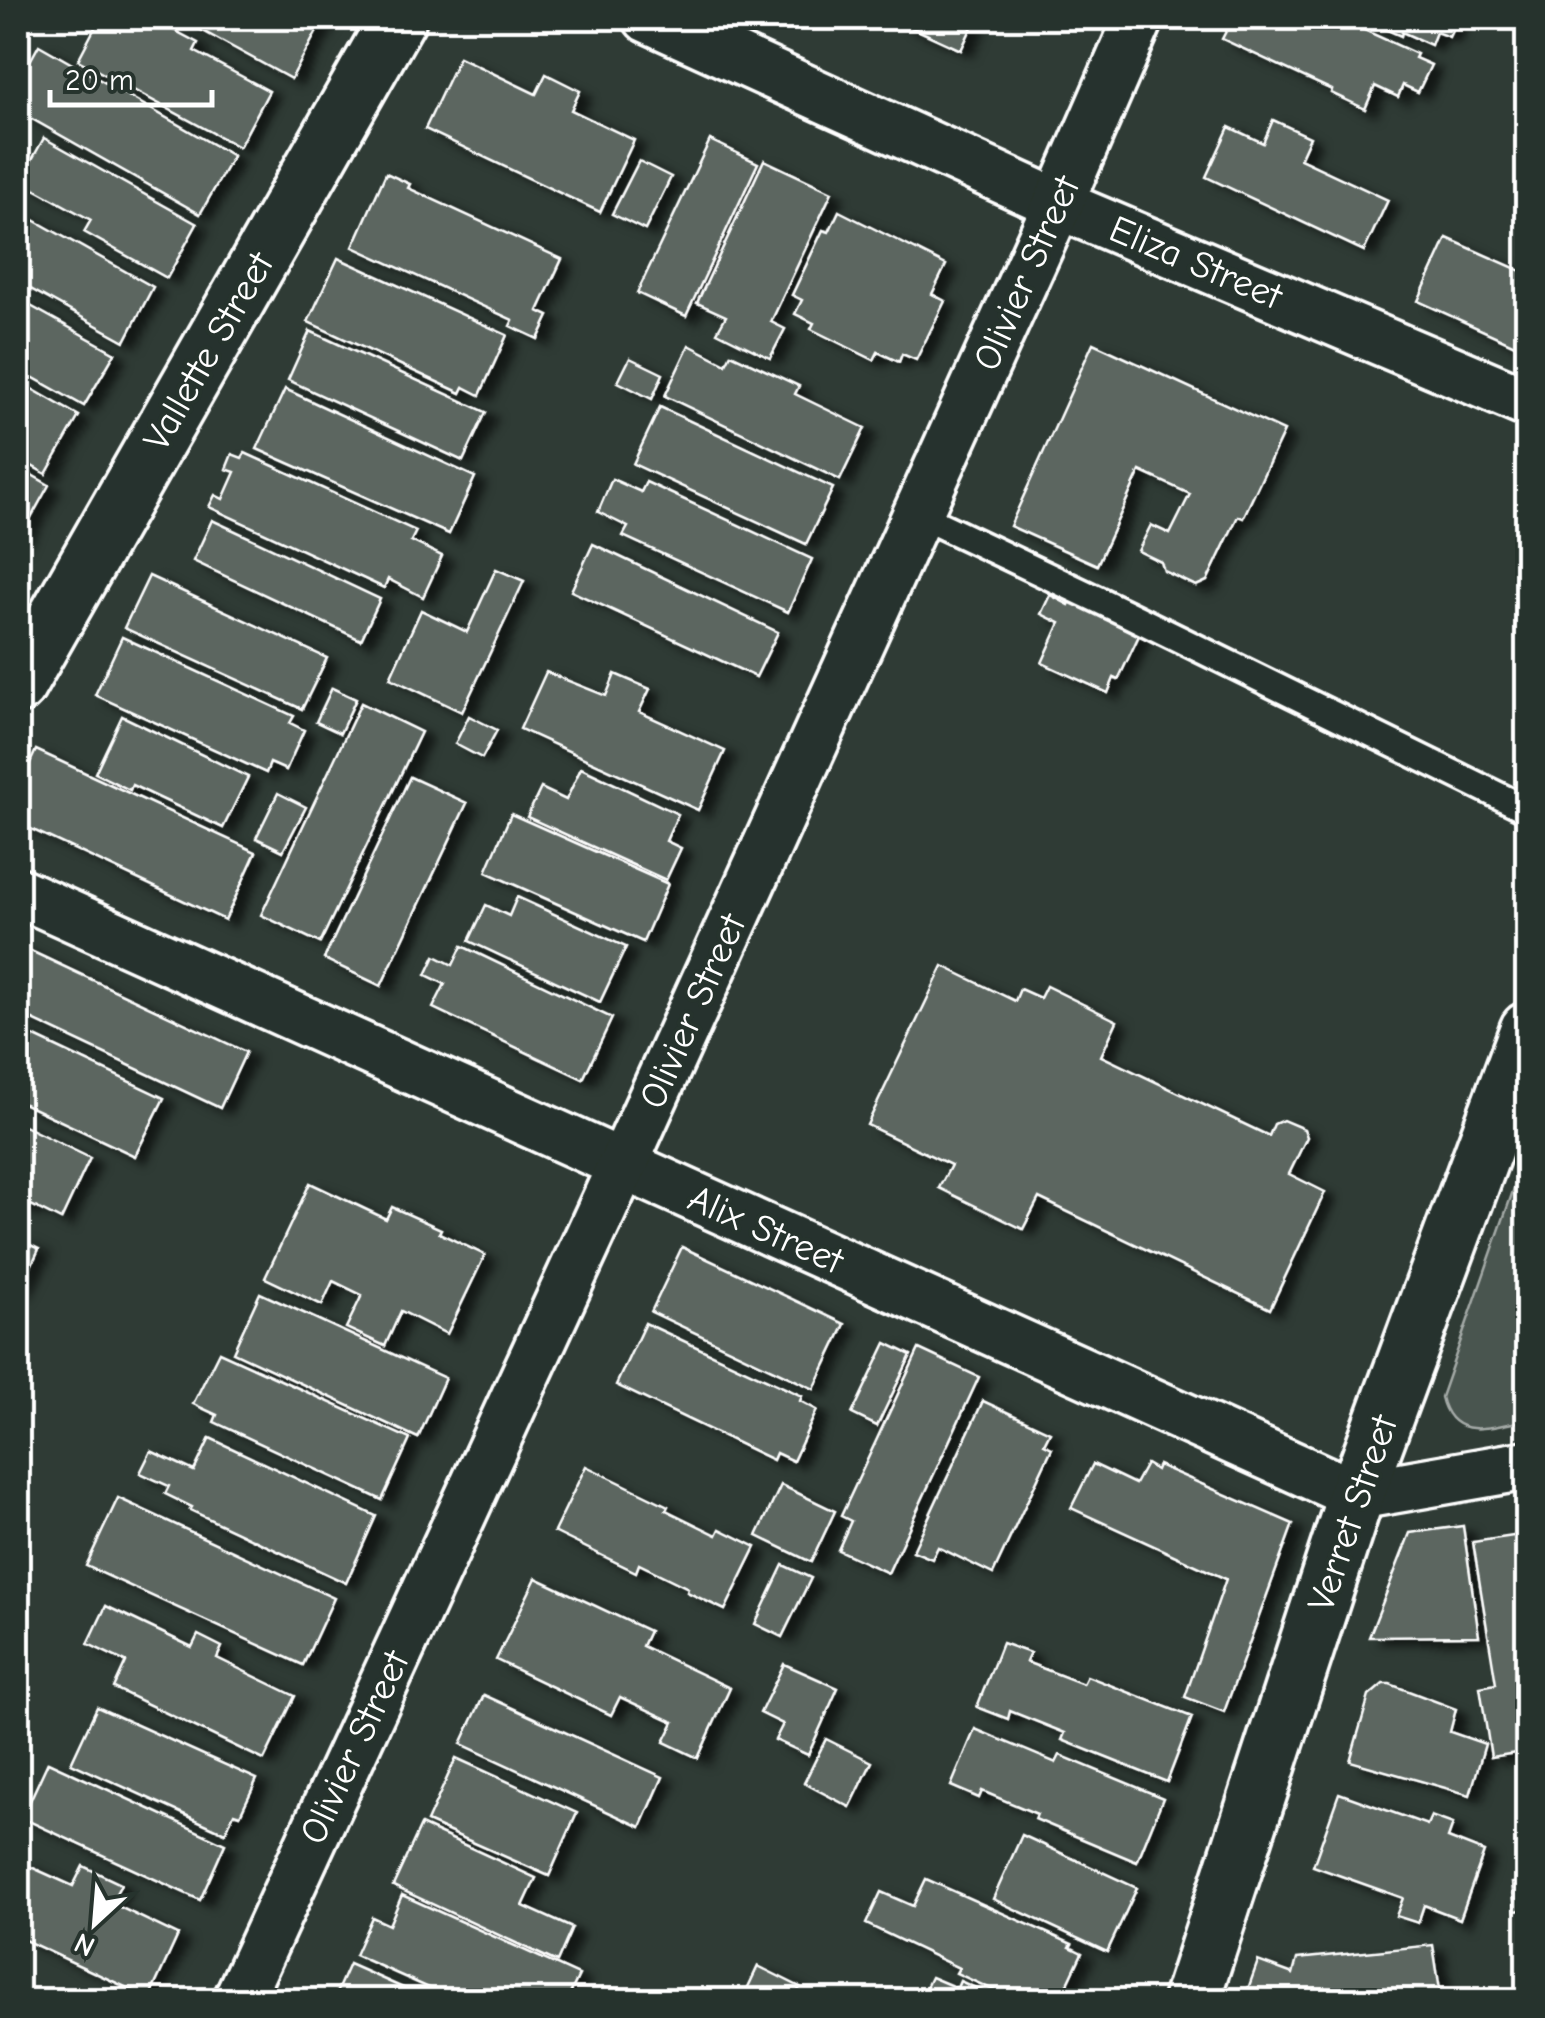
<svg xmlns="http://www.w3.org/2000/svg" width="1545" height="2018" font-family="'Comic Neue',sans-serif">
  <defs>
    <filter id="shadow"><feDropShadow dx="11" dy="6" stdDeviation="5" flood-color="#0009"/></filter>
  </defs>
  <rect width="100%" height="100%" fill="#2f3b35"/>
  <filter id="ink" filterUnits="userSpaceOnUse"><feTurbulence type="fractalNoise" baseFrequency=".01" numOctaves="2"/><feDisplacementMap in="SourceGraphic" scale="20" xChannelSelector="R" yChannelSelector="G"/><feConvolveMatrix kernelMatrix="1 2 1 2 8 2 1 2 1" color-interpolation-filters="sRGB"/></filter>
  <g filter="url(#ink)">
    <path fill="#4a544f" stroke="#a4aaa7" stroke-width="2.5" d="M1527,1151V1420C1493,1426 1452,1444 1441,1397Z"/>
    <g fill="#5b6661" stroke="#fff" stroke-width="2.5" filter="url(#shadow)">
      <path d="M100,18H151L198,43L194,51L269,91L239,147L78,60Z"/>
      <path d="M179,18H324L291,79Z"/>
      <path d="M891,18H976L961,50Z"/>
      <path d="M1233,18H1338L1417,54L1415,58L1431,65L1418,92L1403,85L1398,97L1375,86L1365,109L1331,93L1332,90L1222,39Z"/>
      <path d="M1360,18H1458L1449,37L1436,32L1431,45L1402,32L1401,36Z"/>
      <path d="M39,45L233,156L200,214L18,111V83Z"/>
      <path d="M459,57L536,94L546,74L580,91L571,110L634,140L600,212L425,129Z"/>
      <path d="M1273,120L1310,137L1300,159L1388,200L1364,251L1206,177L1229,127L1263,143Z"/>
      <path d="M44,138L197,224L167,278L84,232L91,220L20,181Z"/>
      <path d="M710,140L758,163L686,316L637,293Z"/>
      <path d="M1528,144V174L1516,169Z"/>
      <path d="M764,160L832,192L771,322L785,329L770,358L717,332L726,316L697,303Z"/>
      <path d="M639,161L671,177L645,230L612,214Z"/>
      <path d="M386,173L410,184L408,188L562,259L538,311L549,316L538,339L510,326L513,320L353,247Z"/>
      <path d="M18,211L153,287L125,341L18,282Z"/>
      <path d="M839,211L946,265L932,294L945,301L916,360L902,354L899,362L878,352L874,360L811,329L814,323L795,314L802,300L792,295L823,230L829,232Z"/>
      <path d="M1447,238L1528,274V351L1418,301Z"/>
      <path d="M338,258L507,335L480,395L464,387L461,393L308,322Z"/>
      <path d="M18,299L115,353L84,406L18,369Z"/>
      <path d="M310,331L486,412L463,461L288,380Z"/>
      <path d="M1093,343L1284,431L1243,518L1238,516L1207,581L1196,586L1164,571L1161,562L1138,551L1151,525L1170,534L1190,494L1140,471L1097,565L1010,526Z"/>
      <path d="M689,345L726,364L731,354L799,386L795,394L865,428L840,480L665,396Z"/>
      <path d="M630,358L663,374L652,399L618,382Z"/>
      <path d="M18,381L79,416L46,474L18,458Z"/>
      <path d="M285,389L475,477L449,534L257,449Z"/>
      <path d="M660,407L833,488L806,544L633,464Z"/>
      <path d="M245,453L416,531L411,541L442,556L423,597L388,579L384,588L209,507L215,495L223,499L235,472L226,469L232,454L242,458Z"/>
      <path d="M18,467L49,485L18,541Z"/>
      <path d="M612,479L641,492L646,482L812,559L788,612L623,536L628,527L598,512Z"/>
      <path d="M212,520L380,599L361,640L193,561Z"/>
      <path d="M593,544L778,632L756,677L571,591Z"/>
      <path d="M496,569L524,581L462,712L390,678L421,610L467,632Z"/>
      <path d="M149,576L327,658L302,709L124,628Z"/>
      <path d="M1050,595L1069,605L1072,598L1141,631L1118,680L1114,678L1108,693L1042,663L1060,623L1041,614Z"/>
      <path d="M122,637L294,716L290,723L304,730L286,770L270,763L266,773L95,695Z"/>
      <path d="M546,672L606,696L615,674L650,689L639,712L725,751L698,810L520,729Z"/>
      <path d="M332,688L356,699L340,733L316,722Z"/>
      <path d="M361,703L421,732L320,943L261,915Z"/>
      <path d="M122,716L248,777L223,828L132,785L130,790L95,773Z"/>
      <path d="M469,716L497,730L482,758L455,744Z"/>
      <path d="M36,750L256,852L225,920L18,823V789Z"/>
      <path d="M581,768L678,814L666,841L681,848L666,880L527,817L541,788L566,800Z"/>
      <path d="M410,777L467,803L381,986L324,959Z"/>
      <path d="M278,793L306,807L283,851L256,838Z"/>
      <path d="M511,814L668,884L643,942L486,872Z"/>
      <path d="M517,897L626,947L600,1002L469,941L486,905L509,916Z"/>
      <path d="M18,945L246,1052L220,1108L18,1013Z"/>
      <path d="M462,946L612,1018L583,1079L433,1008L445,984L426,975L435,956L453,965Z"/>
      <path d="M943,966L1015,1001L1020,989L1040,998L1046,986L1117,1021L1101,1056L1269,1136L1274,1124L1283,1120L1304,1129L1307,1137L1289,1174L1325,1192L1270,1309L1039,1198L1023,1229L939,1188L951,1165L867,1125Z"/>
      <path d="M18,1029L164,1098L135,1156L18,1101Z"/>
      <path d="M18,1123L90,1158L61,1220L31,1205L28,1210L18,1205Z"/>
      <path d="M310,1183L386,1219L392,1207L441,1229L439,1233L485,1255L447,1334L401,1311L385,1346L346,1328L362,1295L333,1281L322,1305L265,1278Z"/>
      <path d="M18,1239L39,1249L18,1294Z"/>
      <path d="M682,1247L845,1324L814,1389L651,1312Z"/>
      <path d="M260,1293L445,1378L418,1438L233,1352Z"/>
      <path d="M645,1323L802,1396L800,1401L817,1410L793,1461L776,1453L773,1460L616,1385Z"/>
      <path d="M886,1343L911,1355L877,1426L852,1414Z"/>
      <path d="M919,1349L979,1377L888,1573L838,1550L851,1521L841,1516Z"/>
      <path d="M219,1352L410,1439L382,1500L214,1422L217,1415L193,1404Z"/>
      <path d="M983,1401L1050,1432L1044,1444L1052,1448L993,1574L938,1547L932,1559L913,1551Z"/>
      <path d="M210,1438L376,1516L346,1583L190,1510L192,1507L165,1494L169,1486L140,1473L151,1451L194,1471Z"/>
      <path d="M1093,1464L1135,1484L1146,1464L1156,1470L1158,1465L1293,1524L1224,1712L1185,1697L1226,1579L1071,1508Z"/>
      <path d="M586,1466L668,1506L666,1510L717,1535L720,1529L756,1547L725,1610L687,1592L688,1588L639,1564L636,1572L554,1532Z"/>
      <path d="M781,1485L835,1511L811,1562L757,1536Z"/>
      <path d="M118,1498L334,1598L303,1665L86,1566Z"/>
      <path d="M1463,1526L1479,1636L1369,1637L1410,1533Z"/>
      <path d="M1527,1534L1528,1810L1524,1811L1516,1753L1491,1757L1480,1687L1496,1684L1473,1542Z"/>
      <path d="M783,1565L811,1578L782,1637L755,1624Z"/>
      <path d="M536,1578L649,1631L642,1646L730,1688L698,1758L664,1742L674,1722L620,1697L611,1715L496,1660Z"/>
      <path d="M106,1606L192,1647L198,1635L222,1647L217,1658L295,1696L264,1760L114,1688L126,1662L88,1644Z"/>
      <path d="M1002,1643L1030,1653L1026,1662L1083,1684L1087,1676L1192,1717L1167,1782L1062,1740L1065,1733L1010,1711L1008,1719L977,1707Z"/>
      <path d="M784,1664L838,1688L808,1755L775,1740L783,1724L760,1713Z"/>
      <path d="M1383,1684H1390L1456,1709L1450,1732L1485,1744L1470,1795L1350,1761L1369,1696Z"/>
      <path d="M484,1695L663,1777L641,1827L461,1744Z"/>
      <path d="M97,1707L257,1779L240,1815L234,1813L225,1833L71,1763Z"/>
      <path d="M975,1729L1056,1763L1060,1755L1163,1798L1137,1862L1035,1819L1037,1814L982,1791L979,1798L951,1786Z"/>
      <path d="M826,1739L872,1762L850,1807L804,1783Z"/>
      <path d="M456,1758L577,1813L549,1876L427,1822Z"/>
      <path d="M48,1762L225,1844L200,1900L22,1818Z"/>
      <path d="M1339,1793L1427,1825L1431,1816L1453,1824L1448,1838L1484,1852L1460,1919L1424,1905L1418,1923L1396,1916L1403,1898L1313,1866Z"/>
      <path d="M421,1825L536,1878L523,1906L572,1928L557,1962L393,1886Z"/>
      <path d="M1022,1835L1137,1888L1107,1952L993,1899Z"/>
      <path d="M22,1863L73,1886L83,1866L121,1884L111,1903L178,1935L149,1998L18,1937V1873Z"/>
      <path d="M926,1879L1072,1944L1070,1947L1082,1953L1060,2000H1015L956,1973L959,1968L866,1924L881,1892L913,1906Z"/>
      <path d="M1528,1881V1909L1515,1911L1512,1883Z"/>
      <path d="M402,1895L579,1975L567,2000H456L355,1955L372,1917L389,1925Z"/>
      <path d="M1433,1945L1441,1997L1417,2000H1244L1258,1961L1293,1974L1297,1959Z"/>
      <path d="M349,1964L430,2000H333Z"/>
      <path d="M758,1966L800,1987L793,2000H742Z"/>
      <path d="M931,1977L957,1988L960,1981L1002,2000H920Z"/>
    </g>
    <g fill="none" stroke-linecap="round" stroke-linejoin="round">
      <g stroke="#fff" stroke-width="32">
        <path id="lane" d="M917,514L1124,612L1528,810"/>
      </g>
      <g stroke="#fff" stroke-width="55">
        <g id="street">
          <path d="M648,18L1058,204L1528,403"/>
          <path d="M18,892L1356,1495L1528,1465"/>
          <path d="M238,2000L623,1164L1058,204L1139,18"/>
        </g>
      </g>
      <g stroke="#fff" stroke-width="62">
        <g id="secondary">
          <path d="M18,685L398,18"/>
          <path d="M1191,2000L1356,1495L1528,1030"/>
        </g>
      </g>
      <use href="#lane" stroke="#26332d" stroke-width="25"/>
      <use href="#street" stroke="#26332d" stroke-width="48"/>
      <use href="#secondary" stroke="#26332d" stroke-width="55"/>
    </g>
  </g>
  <g text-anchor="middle" stroke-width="8" stroke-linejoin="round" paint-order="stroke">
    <g font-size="38" fill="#fff" stroke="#26332d">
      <text transform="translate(1196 262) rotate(23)" y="13">Eliza Street</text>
      <text transform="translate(1026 273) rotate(-66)" y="13">Olivier Street</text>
      <text transform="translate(208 351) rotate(-60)" y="13">Vallette Street</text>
      <text transform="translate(692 1011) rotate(-66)" y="13">Olivier Street</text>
      <text transform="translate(766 1229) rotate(24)" y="13">Alix Street</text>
      <text transform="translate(1352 1513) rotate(-71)" y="13">Verret Street</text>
      <text transform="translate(354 1747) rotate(-65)" y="13">Olivier Street</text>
    </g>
  </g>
  <rect width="1545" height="2018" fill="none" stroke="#26332d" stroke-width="60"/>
  <rect x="30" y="30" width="1485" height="1958" fill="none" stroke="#fff" stroke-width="4" filter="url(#ink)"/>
  <g transform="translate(95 1923) rotate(206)" stroke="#26332d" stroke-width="8" paint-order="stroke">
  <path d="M0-8L18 38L0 25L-18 38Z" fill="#ffffff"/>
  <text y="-15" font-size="28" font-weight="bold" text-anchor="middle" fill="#ffffff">N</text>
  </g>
  <path d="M50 90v15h162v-15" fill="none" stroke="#ffffff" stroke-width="5"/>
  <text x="65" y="90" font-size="30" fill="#ffffff" stroke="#26332d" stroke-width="8" paint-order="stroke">20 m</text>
</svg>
